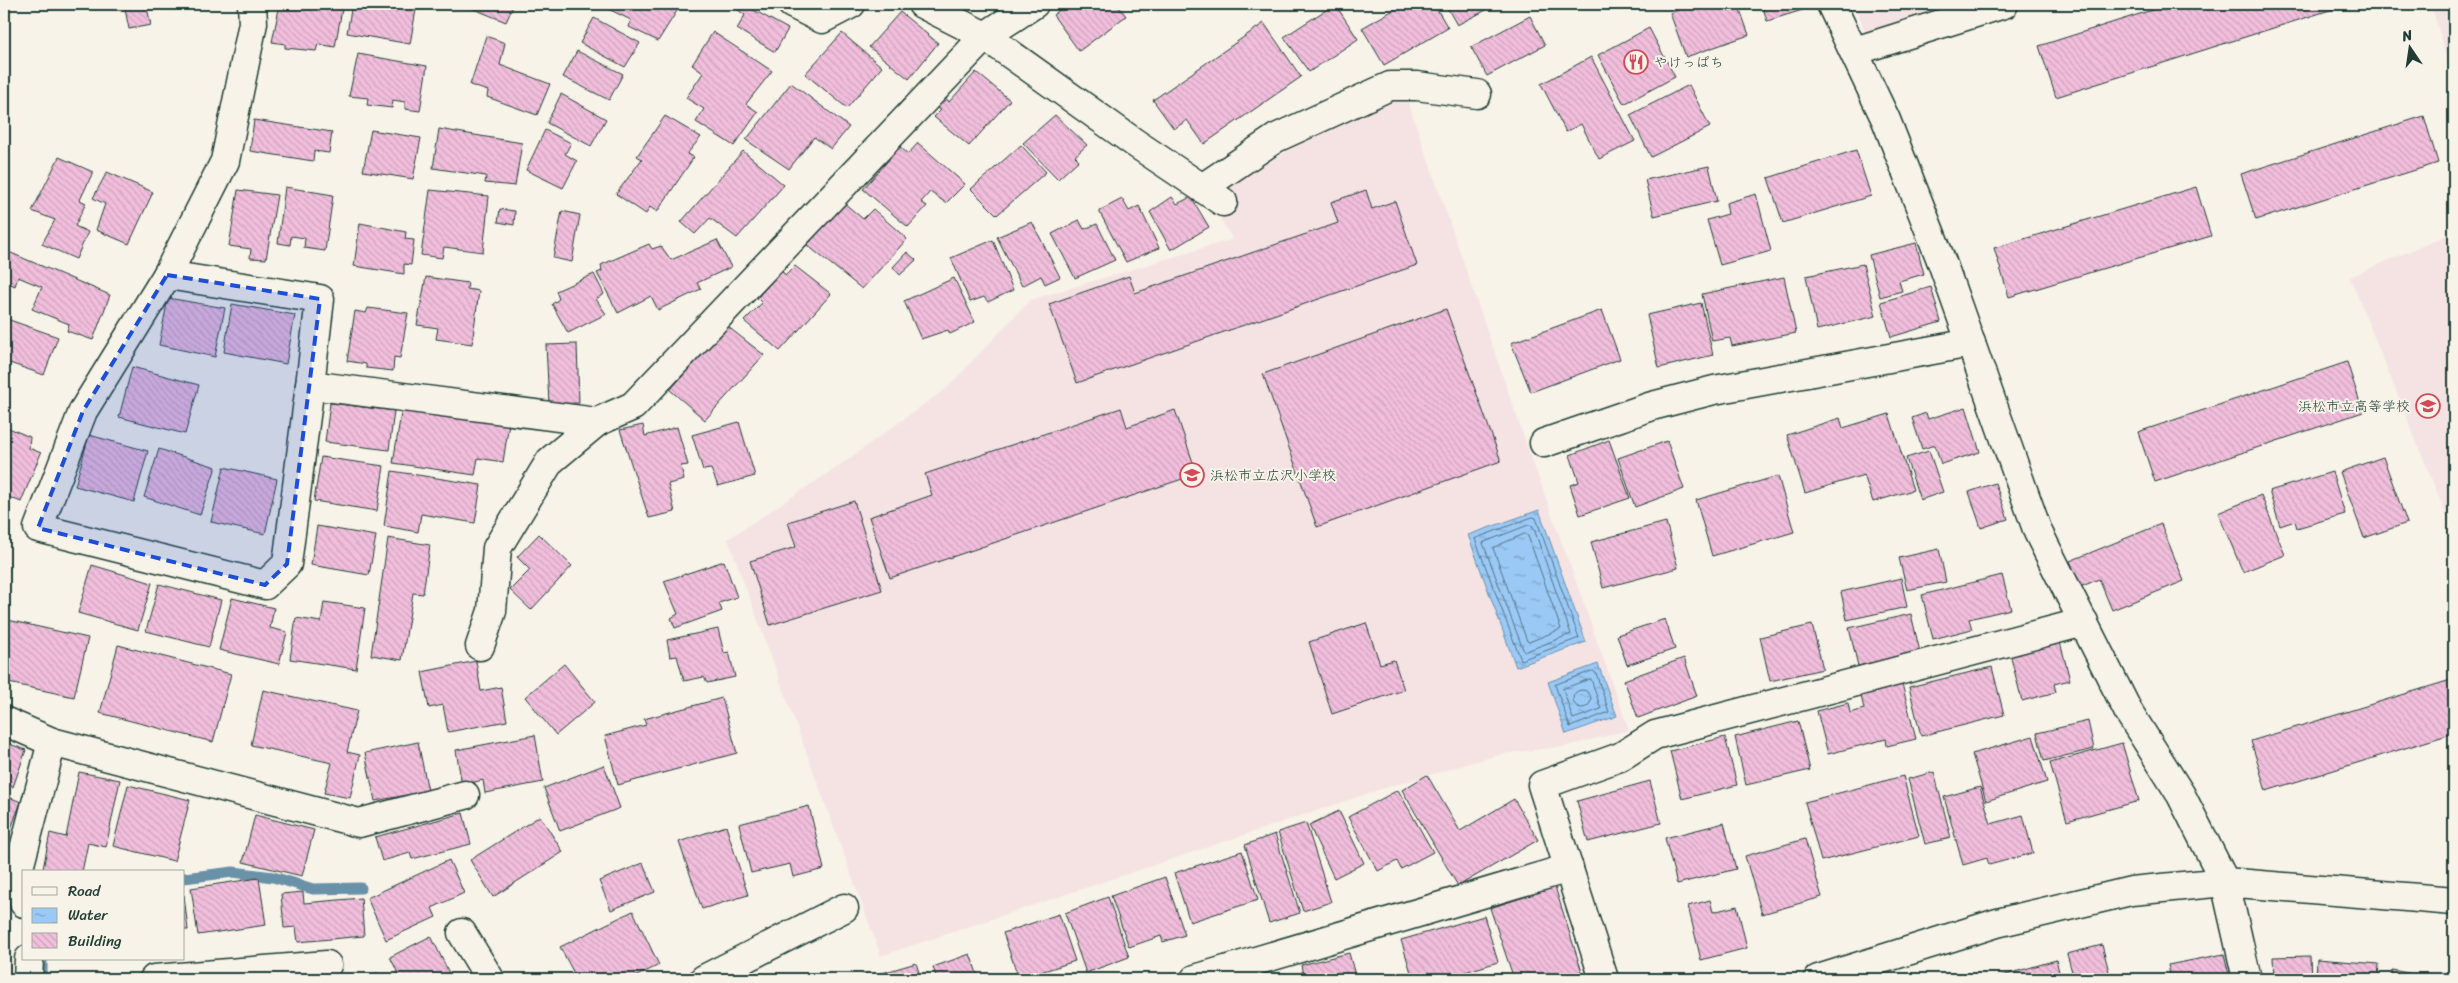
<svg xmlns="http://www.w3.org/2000/svg" width="2458" height="983" font-family="Sriracha,'Klee One',sans-serif">
  <defs>
    <pattern id="water-ripples" width="26" height="14" patternUnits="userSpaceOnUse" patternTransform="scale(1.25)"><rect width="26" height="14" fill="#9bc9f6"/><path d="M2 4q2-2 4 0t4 0M15 11q2-2 4 0t4 0" fill="none" stroke="#7ea4c8"/></pattern>
    <pattern id="building-back-hatch" width="6" height="6" patternUnits="userSpaceOnUse" patternTransform="scale(1.25)"><rect width="6" height="6" fill="#f1bedc"/><path d="M-1 5l2 2M0 0l6 6M5-1l2 2" fill="none" stroke="#cea4bd"/></pattern>
  </defs>
  <rect width="100%" height="100%" fill="#f7f3e8"/>
  <filter id="ink" filterUnits="userSpaceOnUse"><feTurbulence type="fractalNoise" baseFrequency=".02" numOctaves="2"/><feDisplacementMap in="SourceGraphic" scale="10" xChannelSelector="R" yChannelSelector="G"/><feConvolveMatrix kernelMatrix="1 2 1 2 8 2 1 2 1" color-interpolation-filters="sRGB"/></filter>
  <g filter="url(#ink)">
    <g fill="#f5e3e4">
      <path d="M1855,4H1995L1869,44Z"/>
      <path d="M2431,4H2454V83Z"/>
      <path d="M1406,96L1519,423L1629,730L1567,746L1502,754L1391,786L881,956L728,539L843,463L948,387L1030,300L1233,239L1220,219L1236,201L1225,189L1292,148L1383,100Z"/>
      <path d="M2454,232V535L2350,277Z"/>
    </g>
    <g fill="url(#water-ripples)" stroke="#6991a8">
      <path d="M1539,510L1586,642L1516,667L1468,535Z"/>
      <path d="M1598,664L1617,716L1566,734L1548,682Z"/>
    </g>
    <g fill="none" stroke-linecap="round" stroke-linejoin="round">
      <g stroke="#517582" stroke-width="1">
        <path d="M1533,517L1536,518L1579,638L1521,660L1475,539Z"/>
        <path d="M1529,525L1533,526L1571,634L1524,652L1483,543Z"/>
        <path d="M1525,534L1528,536L1561,629L1529,642L1527,641L1493,548Z"/>
        <path d="M1593,671L1596,673L1609,712L1570,727L1555,685Z"/>
        <path d="M1591,679L1601,709L1573,719L1563,689Z"/>
        <circle cx="1582" cy="699" r="9"/>
      </g>
      <g stroke="#6991a8" stroke-width="11">
        <path d="M184,878L233,872L273,877L313,889L361,888"/>
        <path d="M42,979V959"/>
      </g>
    </g>
    <g fill="url(#building-back-hatch)" stroke="#1f3d34">
      <path d="M124,4H146L151,25L129,29Z"/>
      <path d="M280,4H343L335,47L318,44L316,51L285,48V44L272,42Z"/>
      <path d="M352,4H417L410,44L347,33Z"/>
      <path d="M470,4H514L506,22L469,7Z"/>
      <path d="M598,4H678L680,6L658,41L629,27L631,20Z"/>
      <path d="M742,4H756L752,9L788,29L775,52L737,29L745,15L738,10Z"/>
      <path d="M959,4H975L964,11Z"/>
      <path d="M1068,4H1117L1126,16L1079,51L1053,15Z"/>
      <path d="M1335,4L1358,39L1309,72L1284,37Z"/>
      <path d="M1404,4H1434L1448,28L1384,65L1362,28Z"/>
      <path d="M1445,4H1498L1457,25Z"/>
      <path d="M1695,4H1738L1749,35L1686,57L1670,13Z"/>
      <path d="M1762,4H1807L1809,8L1767,21Z"/>
      <path d="M2171,4H2349L2056,97L2039,46Z"/>
      <path d="M900,12L938,43L909,79L869,47Z"/>
      <path d="M1530,16L1545,45L1487,76L1471,47Z"/>
      <path d="M594,18L640,43L625,67L580,43Z"/>
      <path d="M1264,23L1301,77L1204,144L1187,120L1174,129L1153,100Z"/>
      <path d="M1649,28L1675,77L1624,104L1598,55Z"/>
      <path d="M713,32L772,71L746,104L758,112L734,146L696,122L704,109L686,98L703,73L692,65Z"/>
      <path d="M842,33L882,67L847,108L805,74Z"/>
      <path d="M486,36L505,43L500,65L550,84L537,115L487,97L488,91L470,85Z"/>
      <path d="M577,51L623,74L609,100L563,77Z"/>
      <path d="M358,54L427,66L420,111L405,109V102L393,100L392,108L367,105L368,98L349,96Z"/>
      <path d="M1591,57L1635,141L1599,159L1581,124L1566,132L1541,84Z"/>
      <path d="M976,72L1010,100L969,146L934,117L941,110L937,108L946,98L949,102Z"/>
      <path d="M791,83L849,127L831,149L814,137L789,169L746,140Z"/>
      <path d="M1689,85L1710,127L1651,157L1630,115Z"/>
      <path d="M561,94L606,119L591,146L547,123Z"/>
      <path d="M1055,115L1087,145L1075,156L1079,160L1058,179L1023,143Z"/>
      <path d="M665,116L701,137L687,154L694,157L657,212L650,207L646,214L616,194L642,159L637,156Z"/>
      <path d="M2424,116L2438,163L2256,220L2241,174Z"/>
      <path d="M254,120L332,132L329,153L314,151L313,161L250,151Z"/>
      <path d="M439,129L522,143L515,186L485,183L486,176L433,168Z"/>
      <path d="M371,130L421,138L413,179L363,171Z"/>
      <path d="M545,130L571,143L565,154L577,161L563,188L526,170Z"/>
      <path d="M918,143L965,184L946,203L930,192L921,202L927,206L908,227L863,189L900,147L908,154Z"/>
      <path d="M1021,145L1046,172L997,215L971,189Z"/>
      <path d="M1856,150L1871,196L1783,223L1768,178Z"/>
      <path d="M743,151L784,185L737,238L710,218L695,234L681,222Z"/>
      <path d="M59,157L93,172L80,200L86,203L75,226L88,232L76,259L42,244L55,220L32,211Z"/>
      <path d="M1709,166L1717,201L1654,216L1645,180Z"/>
      <path d="M107,172L153,192L129,244L96,230L105,204L93,198Z"/>
      <path d="M285,187L333,195L325,251L304,248L305,238L291,236L290,245L278,243Z"/>
      <path d="M2196,187L2211,236L2009,297L1994,248Z"/>
      <path d="M238,190L277,195L266,259L250,258L251,249L229,246Z"/>
      <path d="M430,190L489,196L483,252L444,247L442,258L421,255Z"/>
      <path d="M1366,190L1372,209L1395,201L1417,265L1077,383L1049,304L1129,276L1135,293L1338,223L1331,202Z"/>
      <path d="M1756,194L1771,251L1720,265L1707,220L1728,214L1726,203Z"/>
      <path d="M1172,197L1177,204L1191,197L1209,227L1171,250L1150,212Z"/>
      <path d="M1122,199L1129,211L1139,206L1159,248L1126,262L1099,211Z"/>
      <path d="M844,203L863,219L873,209L907,239L862,289L807,245Z"/>
      <path d="M500,209L515,211L514,225L498,222Z"/>
      <path d="M562,211L580,215L572,262L553,258Z"/>
      <path d="M1079,220L1084,229L1097,224L1115,260L1075,278L1052,234Z"/>
      <path d="M1032,222L1060,277L1045,284L1041,276L1022,286L997,237Z"/>
      <path d="M360,223L406,232L405,239L414,240L411,265L404,264V274L354,266Z"/>
      <path d="M717,240L731,267L697,283L701,289L658,310L651,296L618,313L597,273L602,271L601,265L649,244L652,249L661,246L671,260Z"/>
      <path d="M993,240L1013,290L988,302L984,297L970,302L951,258Z"/>
      <path d="M1916,243L1924,274L1899,281L1902,291L1880,297L1869,255Z"/>
      <path d="M4,250L110,295L93,340L67,331L69,324L32,309L42,287L18,277L15,286L4,281Z"/>
      <path d="M907,252L916,260L900,275L893,267Z"/>
      <path d="M1863,264L1876,316L1817,330L1806,276Z"/>
      <path d="M795,266L831,294L780,351L744,321L762,303L757,298L781,271L786,275Z"/>
      <path d="M594,274L604,294L596,299L606,314L568,333L552,304L559,299L556,291Z"/>
      <path d="M426,277L468,283L467,289L479,291L472,344L436,339L438,328L417,325Z"/>
      <path d="M1784,277L1796,333L1732,346L1730,338L1712,341L1702,294Z"/>
      <path d="M954,278L975,322L950,334L948,330L921,339L904,301Z"/>
      <path d="M1931,287L1941,322L1891,337L1881,302Z"/>
      <path d="M168,298L225,308L215,357L159,345Z"/>
      <path d="M1701,303L1713,355L1659,368L1647,315Z"/>
      <path d="M232,304L295,315L286,364L224,352Z"/>
      <path d="M368,308L408,313L400,358L394,357L393,371L366,368V364L347,361L355,311L366,313Z"/>
      <path d="M1446,309L1501,461L1317,527L1263,374Z"/>
      <path d="M1602,310L1620,359L1531,392L1511,343Z"/>
      <path d="M4,318L58,337L44,375L4,361Z"/>
      <path d="M727,326L764,355L705,420L670,390Z"/>
      <path d="M577,344L579,403L549,404L546,345Z"/>
      <path d="M2347,362L2363,412L2155,482L2138,432Z"/>
      <path d="M132,367L199,385L185,434L119,417Z"/>
      <path d="M330,403L394,411L389,450L325,442Z"/>
      <path d="M402,407L509,423L503,462L478,458L475,475L393,463Z"/>
      <path d="M1966,407L1980,452L1941,464L1935,445L1922,449L1912,418L1926,413L1928,419Z"/>
      <path d="M1121,408L1127,427L1175,410L1197,474L890,578L869,517L932,495L925,474Z"/>
      <path d="M1889,414L1913,490L1873,502L1864,475L1805,493L1787,435L1840,418L1843,428Z"/>
      <path d="M739,422L755,476L718,486L711,469L703,470L692,435Z"/>
      <path d="M643,425L645,436L677,427L688,465L681,466L684,480L668,484L675,512L649,518L620,430Z"/>
      <path d="M4,426L30,437L29,448L41,453L21,502L4,495Z"/>
      <path d="M89,435L148,451L134,502L75,486Z"/>
      <path d="M1609,440L1630,498L1580,515L1570,485L1579,482L1570,455Z"/>
      <path d="M1667,441L1684,489L1635,507L1618,458Z"/>
      <path d="M159,449L216,467L200,515L144,497Z"/>
      <path d="M1929,451L1943,492L1920,500L1906,458Z"/>
      <path d="M321,457L384,466L377,511L314,501Z"/>
      <path d="M2383,457L2407,523L2364,538L2340,472Z"/>
      <path d="M224,467L277,479L265,534L211,522Z"/>
      <path d="M392,471L481,485L475,523L421,514L418,532L384,526Z"/>
      <path d="M2332,472L2345,514L2297,528L2295,521L2280,526L2269,491Z"/>
      <path d="M1778,476L1794,532L1712,556L1696,500Z"/>
      <path d="M1995,483L2008,519L1981,528L1969,492Z"/>
      <path d="M2261,495L2285,555L2243,572L2218,513Z"/>
      <path d="M854,501L882,590L770,625L750,561L796,547L788,522Z"/>
      <path d="M1666,522L1678,568L1603,588L1591,542Z"/>
      <path d="M2161,524L2184,581L2112,610L2099,579L2080,587L2070,561Z"/>
      <path d="M317,526L376,536L369,575L311,565Z"/>
      <path d="M539,534L572,566L531,610L510,590L530,570L517,557Z"/>
      <path d="M388,538L430,545L423,594L413,593L402,660L371,655Z"/>
      <path d="M1939,549L1946,582L1907,590L1899,558Z"/>
      <path d="M724,561L737,597L719,603L722,611L675,628L671,618L678,614L664,581Z"/>
      <path d="M92,565L152,583L138,630L78,613Z"/>
      <path d="M2002,575L2011,609L1969,619L1972,629L1933,639L1922,595Z"/>
      <path d="M1901,578L1907,607L1847,620L1841,592Z"/>
      <path d="M159,584L221,600L209,647L146,631Z"/>
      <path d="M232,598L274,608L270,628L287,632L279,664L219,650Z"/>
      <path d="M324,602L365,608L356,669L290,659L296,618L321,622Z"/>
      <path d="M1911,614L1920,652L1858,666L1849,628Z"/>
      <path d="M1665,619L1675,649L1627,665L1617,635Z"/>
      <path d="M8,620L88,638L74,697L4,682V638Z"/>
      <path d="M1366,623L1380,664L1394,660L1404,690L1332,714L1309,642Z"/>
      <path d="M1812,625L1823,669L1770,681L1760,637Z"/>
      <path d="M718,629L724,653L729,652L735,677L707,683L704,677L684,681L677,656L670,657L667,640Z"/>
      <path d="M2060,642L2070,680L2054,684L2056,692L2022,701L2010,654Z"/>
      <path d="M118,645L231,674L213,742L100,713Z"/>
      <path d="M1684,658L1697,696L1638,718L1624,680Z"/>
      <path d="M476,661L481,691L501,687L507,721L448,732L443,705L429,708L422,672Z"/>
      <path d="M564,664L595,702L556,735L525,697Z"/>
      <path d="M1992,667L2004,715L1921,736L1909,687Z"/>
      <path d="M2454,679V733L2266,791L2251,741Z"/>
      <path d="M1901,680L1916,739L1887,746L1886,739L1828,754L1817,711L1848,703L1850,713L1864,709L1860,691Z"/>
      <path d="M263,690L357,711L347,752L360,755L350,798L324,793L332,763L251,745Z"/>
      <path d="M722,698L737,753L618,785L605,736L646,725L644,719Z"/>
      <path d="M1798,721L1810,770L1746,785L1735,737Z"/>
      <path d="M2088,721L2094,749L2044,761L2037,733Z"/>
      <path d="M535,735L543,782L485,793L483,780L462,785L456,750Z"/>
      <path d="M2033,736L2047,782L1986,801L1972,754Z"/>
      <path d="M1725,737L1737,785L1682,799L1670,751Z"/>
      <path d="M4,742L26,750L13,787L4,784Z"/>
      <path d="M418,742L428,791L375,801L365,753Z"/>
      <path d="M2122,743L2139,801L2067,821L2050,763Z"/>
      <path d="M604,765L620,808L560,831L544,788Z"/>
      <path d="M79,772L120,780L106,847L88,843L82,872H58L43,869L50,833L66,837Z"/>
      <path d="M1934,772L1951,838L1925,844L1908,779Z"/>
      <path d="M1427,775L1460,831L1514,799L1538,840L1458,886L1402,790Z"/>
      <path d="M1903,776L1919,836L1821,861L1805,802Z"/>
      <path d="M1650,781L1661,823L1588,842L1577,801Z"/>
      <path d="M128,785L190,800L174,861L113,846Z"/>
      <path d="M1980,787L1991,824L2023,815L2033,853L1989,865L1987,858L1963,865L1944,797Z"/>
      <path d="M1398,790L1433,852L1401,869L1397,861L1378,871L1348,817Z"/>
      <path d="M4,795L21,802L4,847Z"/>
      <path d="M809,806L824,869L793,877L790,864L751,873L739,824Z"/>
      <path d="M1339,811L1364,863L1334,878L1309,825Z"/>
      <path d="M463,813L471,844L412,859L410,853L382,861L375,837Z"/>
      <path d="M255,815L314,830L302,876L243,862Z"/>
      <path d="M540,816L563,852L493,897L470,860Z"/>
      <path d="M1306,823L1331,902L1303,911L1278,832Z"/>
      <path d="M1724,823L1736,869L1677,884L1665,838Z"/>
      <path d="M726,826L748,895L702,909L679,842Z"/>
      <path d="M1275,834L1300,913L1269,923L1245,845Z"/>
      <path d="M1805,839L1822,897L1762,914L1745,856Z"/>
      <path d="M1242,851L1258,900L1190,922L1174,873Z"/>
      <path d="M449,860L464,893L432,908L436,917L386,940L367,898Z"/>
      <path d="M643,863L655,892L611,910L599,881Z"/>
      <path d="M1165,877L1185,935L1163,942L1161,936L1129,947L1111,896Z"/>
      <path d="M259,878L266,925L198,935L191,888Z"/>
      <path d="M1555,887L1582,972L1560,979H1514L1490,908Z"/>
      <path d="M303,892L304,903L361,898L364,936L298,942L296,927L284,928L281,894Z"/>
      <path d="M184,895L188,930H184Z"/>
      <path d="M1108,897L1129,957L1086,973L1065,913Z"/>
      <path d="M1710,900L1713,912L1737,906L1747,948L1701,960L1688,906Z"/>
      <path d="M633,911L659,965L631,979H577L560,947Z"/>
      <path d="M1059,914L1075,961L1019,979L1003,933Z"/>
      <path d="M1484,916L1498,962L1442,979H1413L1401,940Z"/>
      <path d="M431,936L452,979H401L390,957Z"/>
      <path d="M2102,945L2111,979H2074L2067,954Z"/>
      <path d="M1349,953L1356,979H1304L1301,965Z"/>
      <path d="M970,954L979,979H937L933,967Z"/>
      <path d="M2224,954L2230,979H2171L2168,965Z"/>
      <path d="M2310,956L2311,979H2274L2273,957Z"/>
      <path d="M2317,959L2379,964L2378,979H2316Z"/>
      <path d="M2056,960L2061,979H1991Z"/>
      <path d="M916,963L921,979H881L879,974Z"/>
      <path d="M2392,970L2429,977L2428,979H2390Z"/>
      <path d="M378,973L379,979H337Z"/>
      <path d="M867,974L869,979H853Z"/>
    </g>
    <g fill="none" stroke-linecap="round" stroke-linejoin="round">
      <g stroke="#1f3d34" stroke-width="31">
        <g id="minor">
          <path d="M252,4L253,23L225,161L167,275L83,411L38,528L265,585L287,564L310,385L597,422L633,406L985,36L1034,4"/>
          <path d="M792,4L822,19L851,4"/>
          <path d="M922,4L985,36L1135,143L1223,202"/>
          <path d="M1831,4L1886,120L1943,265L2038,532L2128,711L2181,795L2225,882L2247,979"/>
          <path d="M1855,51L2004,4"/>
          <path d="M1202,188L1276,138L1390,86H1417L1477,94"/>
          <path d="M167,275L320,299L310,385"/>
          <path d="M1544,443L1652,406L1714,390L1971,343"/>
          <path d="M480,646L492,611L497,548L550,461L597,422"/>
          <path d="M4,721L52,742L19,868L24,903"/>
          <path d="M52,742L359,823L465,795"/>
          <path d="M462,933L490,979"/>
          <path d="M28,979L29,959"/>
          <path d="M154,979L327,965"/>
          <path d="M704,979L844,908"/>
          <path d="M1195,979L1569,868"/>
          <path d="M1604,979L1542,785L1620,757L1655,735L2084,622"/>
          <path d="M1818,979L1997,923L2131,891L2225,882L2454,901"/>
        </g>
      </g>
      <use href="#minor" stroke="#f7f3e8" stroke-width="28"/>
    </g>
  </g>
  <path fill="#1d4ed8" fill-opacity="0.2" stroke="#1d4ed8" stroke-width="4" stroke-dasharray="10 6" stroke-linejoin="round" d="M167,275L320,299L287,564L265,585L38,528L83,411Z"/>
  <defs>
    <g id="restaurant-ring" transform="scale(1.25)"><circle r="9.5" fill="#f7f3e8" stroke="#d1495b" stroke-width="1.5"/><path d="M-5-6h1v4h1v-4h1v4h1v-4h1v5L-1.5 .5V6h-2V.5L-5-1ZM5-6V6H3V1.5H1.5Q1.5-4 5-6Z" fill="#d1495b"/></g>
    <g id="school-ring" transform="scale(1.25)"><circle r="9.5" fill="#f7f3e8" stroke="#d1495b" stroke-width="1.5"/><path d="M0-5L7-2L0 1L-7-2ZM-4 1L0 2.5L4 1V4Q0 6-4 4Z" fill="#d1495b"/></g>
  </defs>
  <g fill-rule="evenodd">
    <use href="#restaurant-ring" x="1636" y="62"/>
    <use href="#school-ring" x="2428" y="406"/>
    <use href="#school-ring" x="1192" y="475"/>
  </g>
  <g text-anchor="middle" stroke-width="4" stroke-linejoin="round" paint-order="stroke">
    <g font-size="14" fill="#1f3d34" stroke="#f7f3e8" text-anchor="start">
      <text x="1654" y="67">やけっぱち</text>
      <text x="2410" y="411" text-anchor="end">浜松市立高等学校</text>
      <text x="1210" y="480">浜松市立広沢小学校</text>
    </g>
  </g>
  <rect width="2458" height="983" fill="none" stroke="#f7f3e8" stroke-width="20"/>
  <rect x="10" y="10" width="2438" height="963" fill="none" stroke="#1f3d34" stroke-width="2" filter="url(#ink)"/>
  <rect x="22" y="870" width="162" height="90" fill="#f7f3e8" stroke="#a1aaa0"/>
  <rect x="32" y="887" width="25" height="8" fill="#f7f3e8" stroke="#a1aaa0"/>
  <text x="68" y="896" font-size="15" fill="#1f3d34">Road</text>
  <rect x="32" y="908" width="25" height="15" fill="url(#water-ripples)" stroke="#a1aaa0"/>
  <text x="68" y="920" font-size="15" fill="#1f3d34">Water</text>
  <rect x="32" y="933" width="25" height="15" fill="url(#building-back-hatch)" stroke="#a1aaa0"/>
  <text x="68" y="946" font-size="15" fill="#1f3d34">Building</text>
  <g transform="translate(2410 48) rotate(347)" stroke="#f7f3e8" stroke-width="4" paint-order="stroke">
  <path d="M0-4L9 19L0 12L-9 19Z" fill="#1f3d34"/>
  <text y="-8" font-size="14" font-weight="bold" text-anchor="middle" fill="#1f3d34">N</text>
  </g>
</svg>
